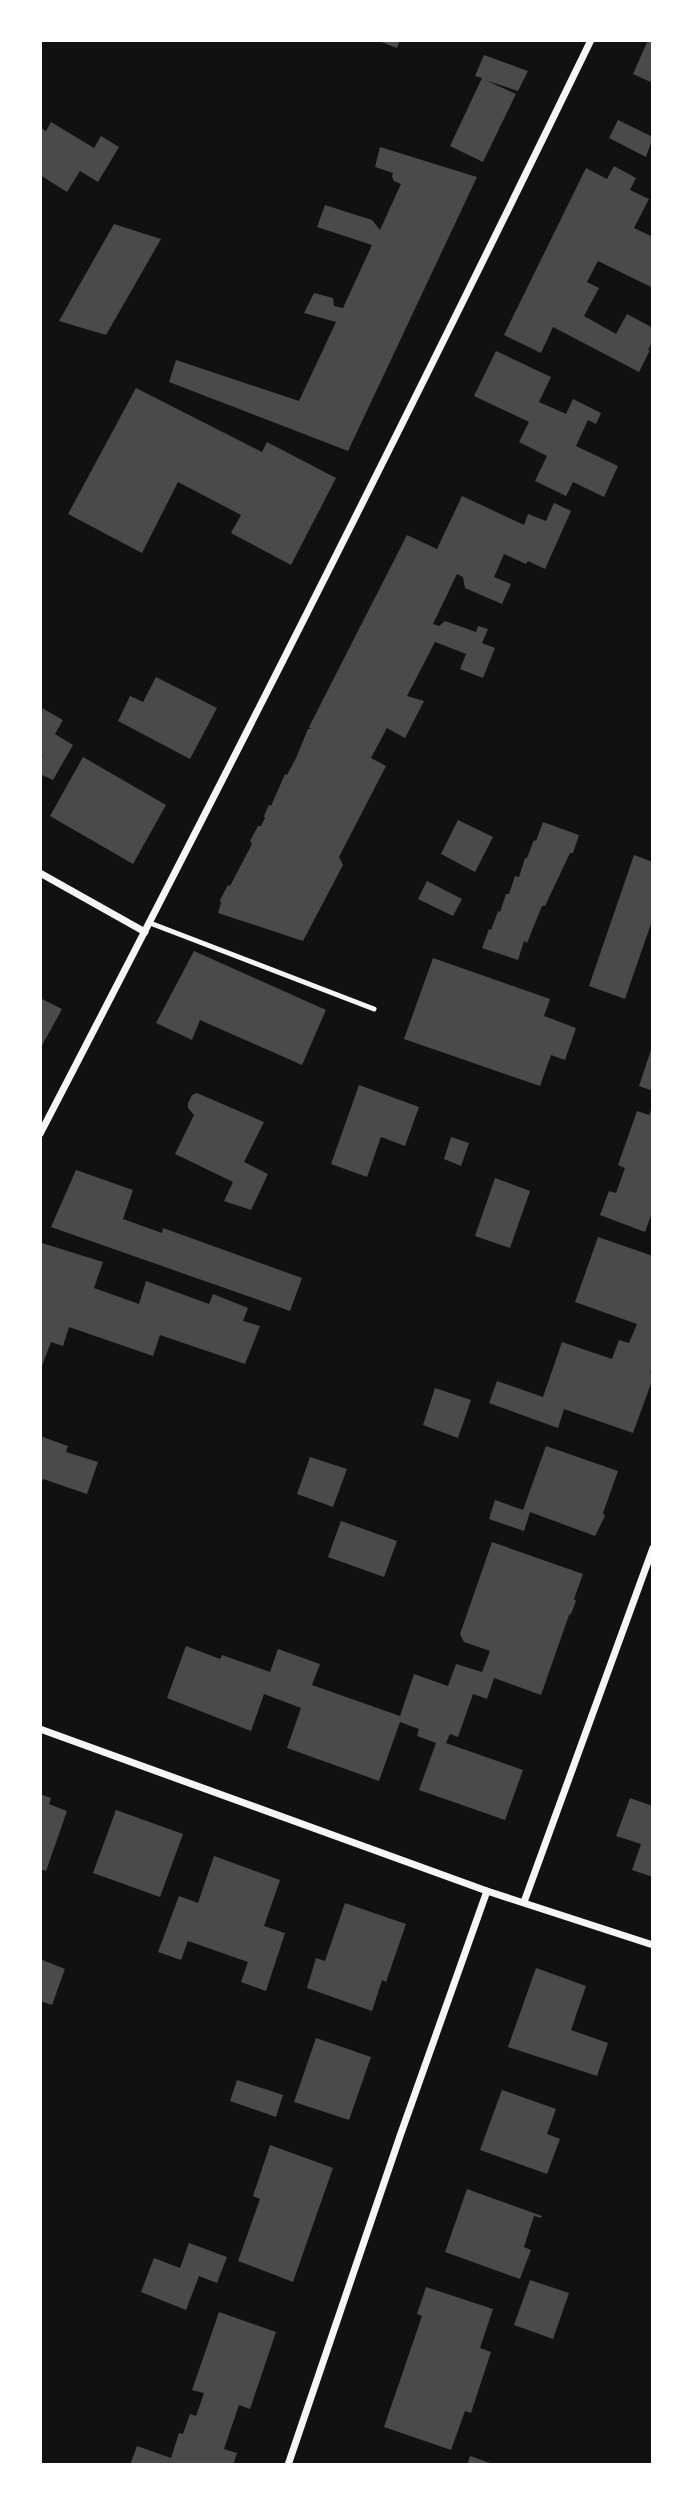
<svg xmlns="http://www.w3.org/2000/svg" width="693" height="2505" font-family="'Space Grotesk',sans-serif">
  <rect width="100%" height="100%" fill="#111"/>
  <g fill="#4a4a4a">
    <path d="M376,40H400L397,48Z"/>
    <path d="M648,40H653V83L633,74Z"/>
    <path d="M484,55L528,71L518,91L485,80L516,94L483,162L450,146L482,78L475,76Z"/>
    <path d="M618,120L653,137L646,157L609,138Z"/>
    <path d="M51,122L94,148L101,136L119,147L98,182L80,171L67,192L40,175V127L46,131Z"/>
    <path d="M380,147L477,177L348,451L169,382L176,360L299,401L336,322L304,313L314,293L333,298L334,306L343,308L372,245L317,227L325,205L372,220L380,230L401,184L394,181L392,177L393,173L375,167Z"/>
    <path d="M614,166L636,178L630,190L649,199L634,228L653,237V288L598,261L587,282L599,288L584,316L616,334L627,314L653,328V340L648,350H650L639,372L553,327L541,353L504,335L586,168L607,179Z"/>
    <path d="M114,224L161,239L106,335L59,321Z"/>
    <path d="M496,351L551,377L539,402L566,414L573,399L601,413L596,424L588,420L576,446L618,466L604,497L573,482L566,496L535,481L547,456L519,442L529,422L474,396Z"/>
    <path d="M136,388L262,452L267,442L336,478L291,565L231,533L241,515L178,482L142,553L68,514Z"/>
    <path d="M462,496L524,525L528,514L546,521L554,503L571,511L545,569L528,561L526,564L504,554L494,577L511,584L502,604L465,588L463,577L457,574L433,624L439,626L445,621L476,632L478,626L488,629L482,643L495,648L483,678L460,669L466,654L435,642L407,696L424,701L405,738L387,728L371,758L386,766L339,857L343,865L303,941L218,913L221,903L220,900L228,885L230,886L252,844L250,841L258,826H261L265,818L264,816L269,805L271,806L285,774L287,775L296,758L308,729H311L309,727L407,535L437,549Z"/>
    <path d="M156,677L217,708L190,759L118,721L130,696L143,702Z"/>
    <path d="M40,707L63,720L55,734L73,745L53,780L40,774V761L43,756L40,755Z"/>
    <path d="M83,757L166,805L133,864L50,816Z"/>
    <path d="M458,820L493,837L475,872L441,854Z"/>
    <path d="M543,822L579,835L573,853H570L545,906H542L527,943L524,941L518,960L482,948L489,929L491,930L498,911L500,912L506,894H509L515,876L519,877L525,858H527L534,840L536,841Z"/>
    <path d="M634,855L653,862V918L625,999L589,986Z"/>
    <path d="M427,881L462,899L453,916L418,899Z"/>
    <path d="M194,951L326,1010L302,1065L200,1020L192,1040L156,1023Z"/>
    <path d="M433,958L550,999L544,1016L576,1028L565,1060L551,1055L540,1086L404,1039Z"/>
    <path d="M40,998L62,1009L40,1049Z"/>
    <path d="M652,1047H653V1091L639,1086Z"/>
    <path d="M359,1085L419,1107L405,1146L381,1137L367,1177L331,1164Z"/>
    <path d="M197,1093L264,1122L244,1162L268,1174L251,1210L224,1201L233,1182L175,1154L194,1115L188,1108V1103L192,1095Z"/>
    <path d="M653,1105V1210L645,1232L600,1215L609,1191L616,1193L625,1168L618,1165L637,1111L649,1115Z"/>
    <path d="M451,1137L469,1143L461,1166L444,1159Z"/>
    <path d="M76,1170L133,1190L123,1219L162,1233L163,1228L302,1278L290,1311L51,1227Z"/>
    <path d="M495,1178L530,1191L510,1248L475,1236Z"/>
    <path d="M598,1237L653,1256V1365L650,1373L653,1374V1378L633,1433L564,1409L558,1428L489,1403L497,1381L543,1397L562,1342L612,1359L619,1340L629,1343L637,1324L575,1302Z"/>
    <path d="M42,1243L103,1262L94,1288L139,1304L146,1281L209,1304L213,1294L248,1308L243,1321L260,1326L245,1364L160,1335L153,1356L69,1327L63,1346L51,1342L40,1371Z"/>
    <path d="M435,1388L471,1400L458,1438L423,1425Z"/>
    <path d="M40,1436L68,1446L66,1452L98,1462L87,1494L43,1479L40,1487Z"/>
    <path d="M546,1446L618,1471L603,1513L605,1516L595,1536L530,1512L524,1531L489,1519L495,1500L523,1510Z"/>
    <path d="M310,1457L347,1469L333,1507L297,1494Z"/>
    <path d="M341,1521L397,1541L384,1577L328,1557Z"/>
    <path d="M492,1542L583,1574L574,1599L576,1601L571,1614L569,1615L541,1695L494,1678L487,1699L473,1694L458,1737L450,1734L446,1743L523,1770L505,1820L419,1790L436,1743L417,1736L419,1729L400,1722L379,1781L287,1748L301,1708L264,1694L251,1731L167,1698L186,1646L220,1659L222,1655L270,1672L278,1649L320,1664L312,1685L400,1716L414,1674L448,1686L456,1664L482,1672L490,1651L464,1642L460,1634Z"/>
    <path d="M40,1794L51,1798L49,1804L67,1811L46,1871L40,1869Z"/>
    <path d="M630,1798L653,1806V1877L632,1870L641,1844L616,1836Z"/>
    <path d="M116,1810L183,1834L160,1897L93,1873Z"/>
    <path d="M214,1856L280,1880L264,1926L285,1933L266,1991L241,1982L248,1962L188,1941L181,1960L158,1952L179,1896L198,1903Z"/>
    <path d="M345,1903L406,1924L386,1982L382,1980L372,2011L307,1988L316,1958L325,1961Z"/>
    <path d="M40,1959L65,1969L52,2005L40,2001Z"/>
    <path d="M536,1968L586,1986L571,2030L608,2043L597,2076L508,2047Z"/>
    <path d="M316,2038L371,2057L349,2120L294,2102Z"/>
    <path d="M237,2080L283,2095L276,2117L230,2101Z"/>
    <path d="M502,2090L556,2109L547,2134L560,2139L547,2174L480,2150Z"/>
    <path d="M270,2145L333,2168L293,2282L238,2261L260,2199L253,2196Z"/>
    <path d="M467,2189L542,2216L541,2218L534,2216L524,2247L531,2250L520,2279L445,2252Z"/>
    <path d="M189,2243L227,2257L217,2283L199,2276L186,2310L141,2292L154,2258L180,2268Z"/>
    <path d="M530,2280L569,2293L553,2339L514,2325Z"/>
    <path d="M426,2287L493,2309L480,2348L491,2352L471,2413L465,2411L451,2450L384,2427L422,2316L417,2314Z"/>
    <path d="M219,2312L276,2332L250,2409L239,2405L224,2449L237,2453L233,2465H130L137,2446L171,2458L179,2433L183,2434L190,2414L196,2416L204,2393L192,2390Z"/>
    <path d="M470,2456L493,2464V2465H467Z"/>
  </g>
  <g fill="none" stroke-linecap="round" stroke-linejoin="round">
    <path stroke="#f5f5f5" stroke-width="5" d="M150,923L374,1009"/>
    <g stroke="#f5f5f5" stroke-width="7">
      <path d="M40,873L145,932"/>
      <path d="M40,1134C228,772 413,407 591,40"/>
      <path d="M40,1729L487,1891L653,1945"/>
      <path d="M524,1902L653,1548"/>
      <path d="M288,2465L400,2136L487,1891"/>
    </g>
  </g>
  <rect width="693" height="2505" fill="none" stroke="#ffffff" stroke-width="84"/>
</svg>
